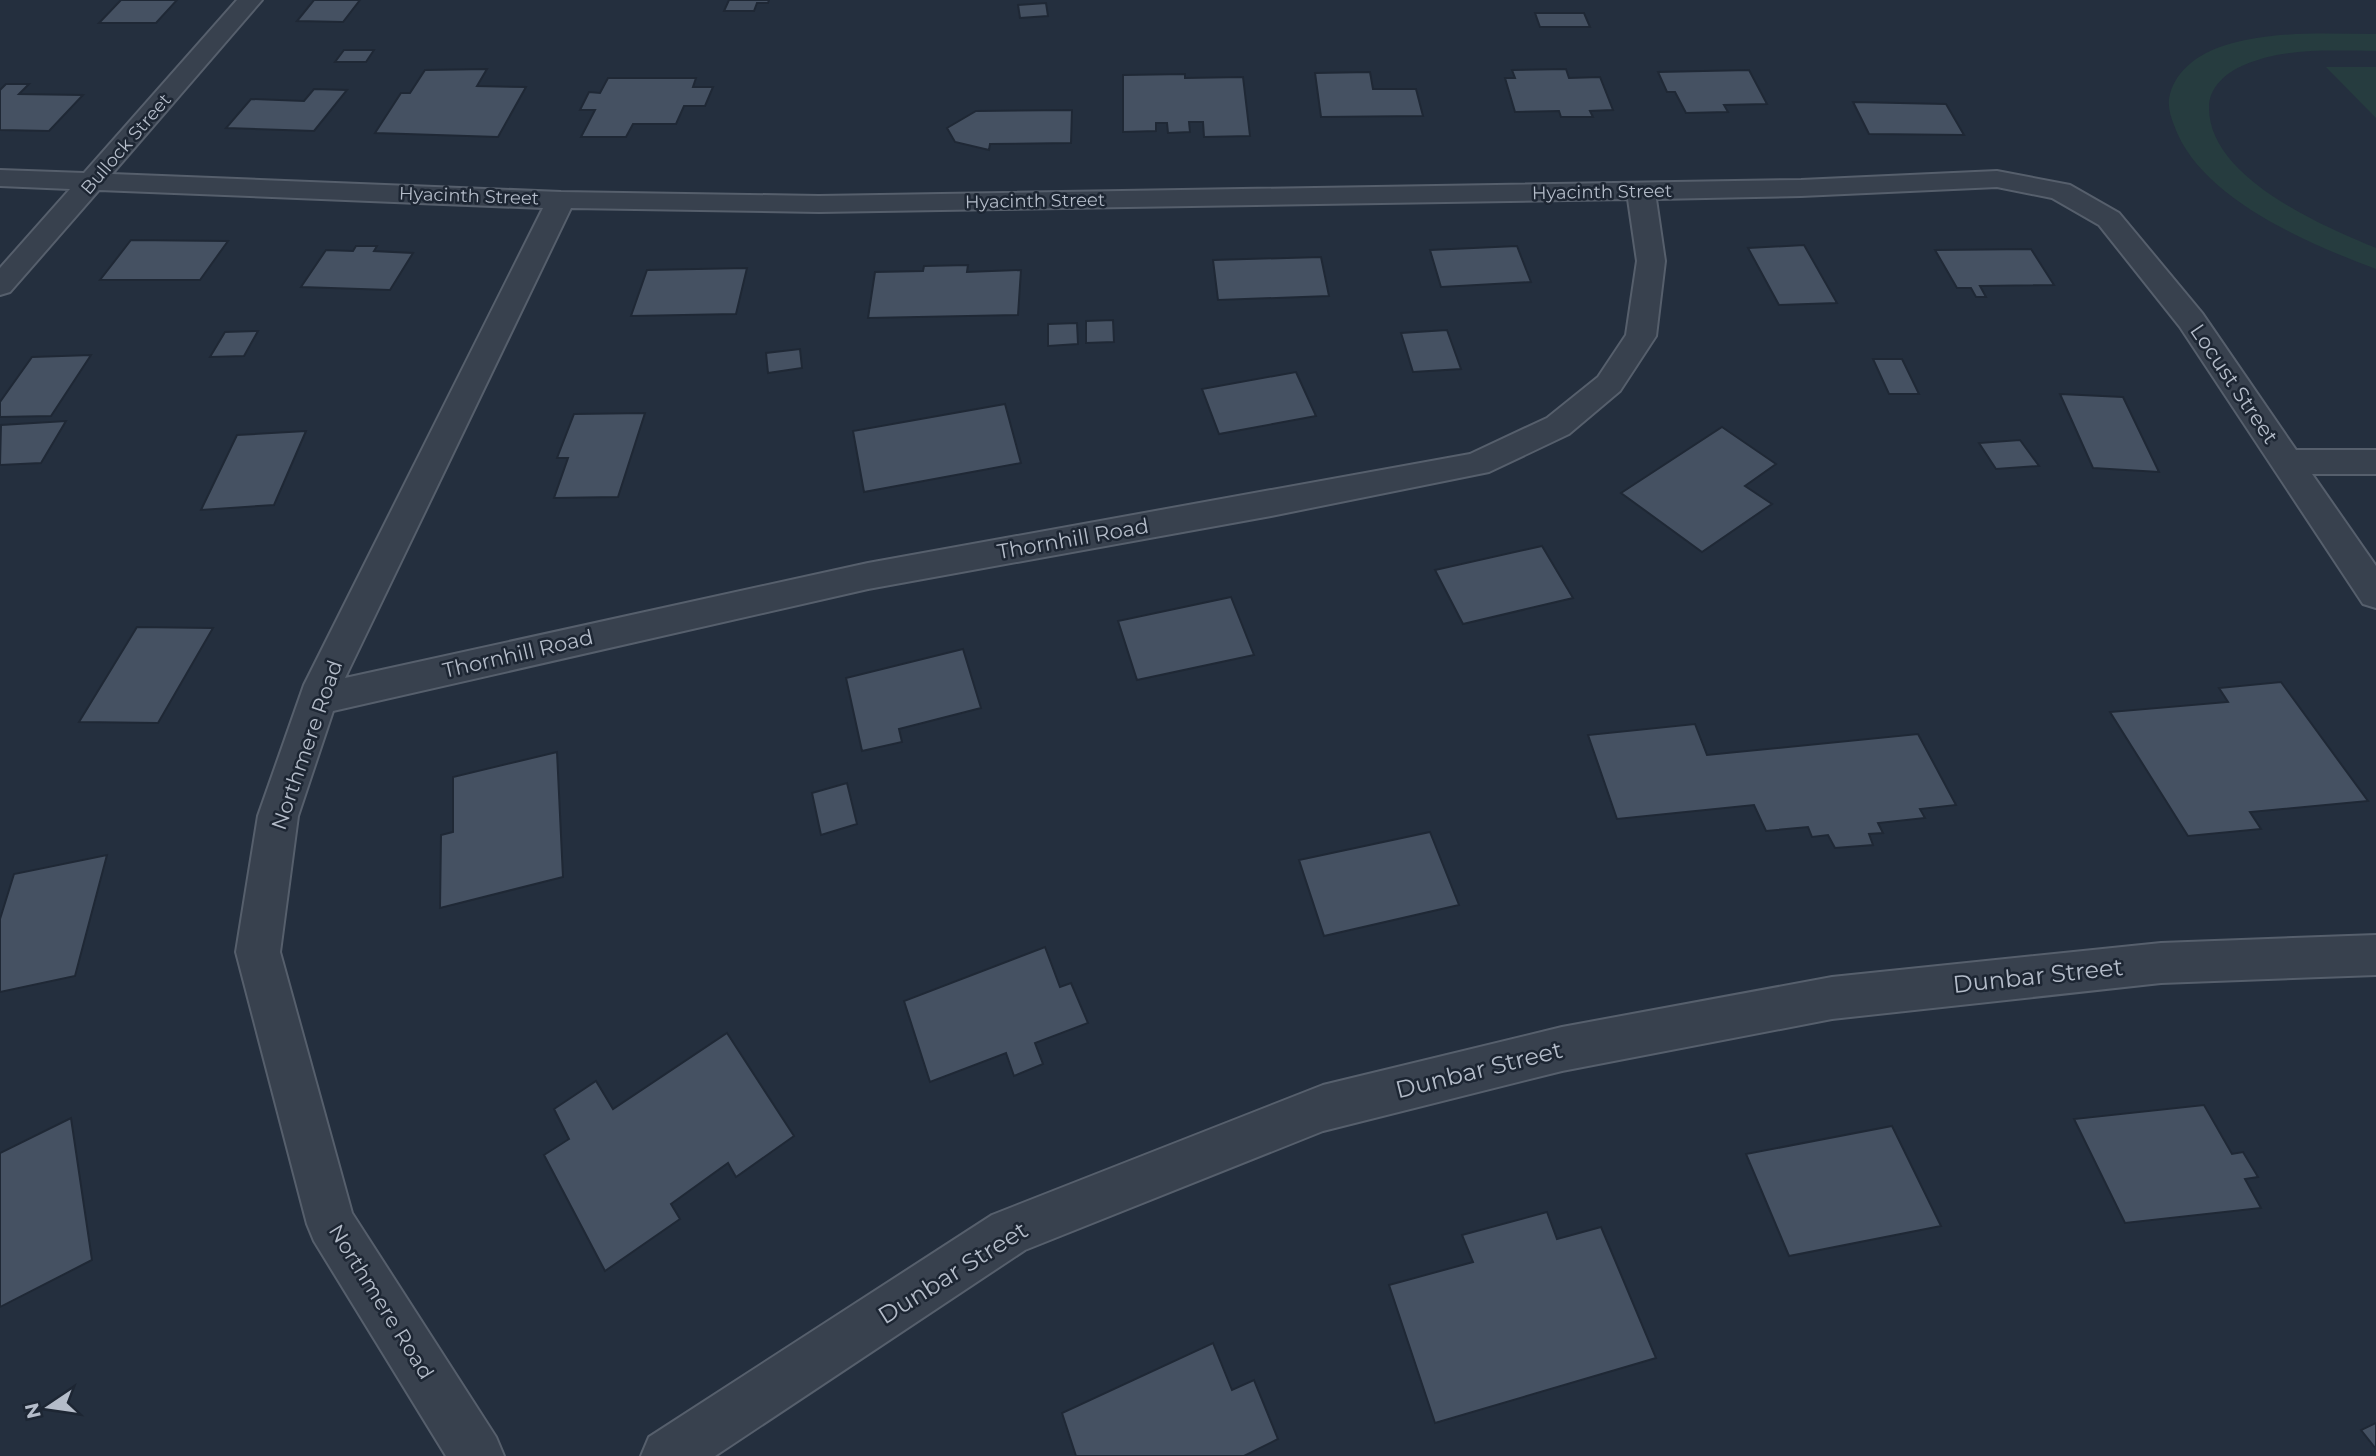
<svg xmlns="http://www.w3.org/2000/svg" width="2376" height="1456" font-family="Montserrat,sans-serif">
  <rect width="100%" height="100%" fill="#242f3e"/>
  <g fill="#263c3f">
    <path d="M2376,34V51C2333,51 2285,47 2244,65C2227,72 2209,87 2209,107C2208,177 2322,226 2376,248V269C2309,244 2199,198 2174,125C2170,115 2167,104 2170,94C2177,69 2199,54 2223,46C2272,30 2325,34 2376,34Z"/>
    <path d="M2326,67H2376V118Z"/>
  </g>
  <g fill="#455162" stroke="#1f2835" stroke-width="2">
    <path d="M121,0H177L156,23H99Z"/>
    <path d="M314,0H360L343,22L297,21Z"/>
    <path d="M729,0H769L768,3H757L754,11H724Z"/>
    <path d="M1046,3L1048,16L1020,18L1018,5Z"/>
    <path d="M1535,13H1584L1590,27H1540Z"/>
    <path d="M344,50H374L366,62H335Z"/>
    <path d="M487,69L477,86L526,87L498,137L375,133L401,93H410L425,70Z"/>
    <path d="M1566,69L1569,78L1600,77L1613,110L1590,111L1593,117H1561L1559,111L1515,112L1505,78H1515L1512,70Z"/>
    <path d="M1749,70L1767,104L1724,105L1728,112L1686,113L1675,92H1667L1658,72Z"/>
    <path d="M1370,72L1373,89H1416L1423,116L1321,117L1315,73Z"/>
    <path d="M1185,74V78L1243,77L1250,136L1204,137L1203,122H1189L1190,132L1168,133L1167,123H1156V131L1123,132V75Z"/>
    <path d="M608,78H696L693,87H713L705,106H684L676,124H633L626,137H581L595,110H580L589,92L600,93Z"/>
    <path d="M6,84H29L19,94L83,95L49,131L0,130V90Z"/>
    <path d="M314,89L347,90L314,131L226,128L251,99L304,101Z"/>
    <path d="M1853,102L1946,104L1964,135L1869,134Z"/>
    <path d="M1072,110L1071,143L990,144L989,150L955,142L947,128L976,111Z"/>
    <path d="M131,240L228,241L200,280H100Z"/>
    <path d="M1804,245L1837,303L1779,305L1748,248Z"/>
    <path d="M356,246H377L374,251L413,253L390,290L301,287L326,250L353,251Z"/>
    <path d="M1517,246L1531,282L1441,287L1430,250Z"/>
    <path d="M2031,249L2054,285L1980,286L1986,297H1976L1971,288H1957L1935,250Z"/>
    <path d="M1321,257L1329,296L1218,300L1213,260Z"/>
    <path d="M968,265L967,272L1021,270L1018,315L868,318L875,272L923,271L924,266Z"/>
    <path d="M747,268L736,314L631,316L647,270Z"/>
    <path d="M1113,320L1114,342L1086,343V321Z"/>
    <path d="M1077,323L1078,344L1048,346V324Z"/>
    <path d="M1447,330L1461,369L1413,372L1401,333Z"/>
    <path d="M258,331L244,356L210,357L225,332Z"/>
    <path d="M800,349L802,368L768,373L766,353Z"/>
    <path d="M91,355L51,416L0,417V402L32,357Z"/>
    <path d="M1873,359H1902L1919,394H1889Z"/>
    <path d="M1296,372L1316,416L1219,434L1202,389Z"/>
    <path d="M2060,394L2123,397L2159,472L2093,468Z"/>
    <path d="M1005,404L1021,463L864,492L853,431Z"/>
    <path d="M645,413L618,497L554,498L568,458H557L574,414Z"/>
    <path d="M66,421L41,463L0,465L1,425Z"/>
    <path d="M1722,427L1776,464L1745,486L1772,504L1702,552L1621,493Z"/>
    <path d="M306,431L274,505L201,510L237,435Z"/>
    <path d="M2020,440L2039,466L1996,469L1979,443Z"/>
    <path d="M1542,546L1573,598L1463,624L1435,570Z"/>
    <path d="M1231,597L1254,655L1137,680L1118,621Z"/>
    <path d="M137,627L213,628L158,723L79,722Z"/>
    <path d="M963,649L981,708L899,729L902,742L862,751L846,678Z"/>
    <path d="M2281,682L2368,801L2250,812L2261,829L2188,836L2110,712L2228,702L2219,688Z"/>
    <path d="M1695,724L1707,755L1918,734L1956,805L1920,809L1925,818L1878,823L1883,833L1869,834L1873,845L1835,848L1828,835L1812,837L1808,827L1766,831L1754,805L1617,819L1588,735Z"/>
    <path d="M557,752L563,877L440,908L441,835L453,832V777Z"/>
    <path d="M847,783L857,824L821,835L812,793Z"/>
    <path d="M1430,832L1459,905L1324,936L1299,860Z"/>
    <path d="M107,855L75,976L0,992V919L14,874Z"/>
    <path d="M1045,947L1060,987L1071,983L1088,1023L1035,1043L1043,1064L1014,1076L1006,1053L930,1082L904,1001Z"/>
    <path d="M727,1033L794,1136L736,1177L728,1163L671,1204L680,1219L605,1271L544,1155L569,1139L554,1109L596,1081L613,1109Z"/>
    <path d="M2204,1105L2232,1154L2243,1152L2258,1177L2245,1179L2261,1208L2125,1223L2074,1119Z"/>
    <path d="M71,1118L92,1260L0,1307V1153Z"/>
    <path d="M1892,1126L1941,1226L1789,1256L1746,1154Z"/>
    <path d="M1547,1212L1557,1239L1601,1227L1656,1358L1435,1423L1389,1285L1473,1262L1462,1235Z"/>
    <path d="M1213,1343L1232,1390L1254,1380L1278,1439L1244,1456H1076L1062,1413Z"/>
    <path d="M2376,1423V1449L2361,1430Z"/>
  </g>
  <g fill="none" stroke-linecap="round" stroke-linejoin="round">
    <g stroke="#565f6c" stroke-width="4">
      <g id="minor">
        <path d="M237,0H262L112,174L561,192L819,196L1801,180L1997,171L2070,185L2119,213L2202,313L2296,450H2376V474H2312L2376,566V608L2363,604L2180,327L2099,225L2052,198L1997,187L1801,196L1656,199L1665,261L1656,336L1620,391L1569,434L1489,472L1271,516L868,589L333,711L298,816L280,952L352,1213L496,1437L504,1456H446L314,1241L307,1224L236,952L258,816L304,685L543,208L99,190L10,292L0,295V268L70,189L0,186V170L84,173ZM1628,199L1637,261L1626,335L1598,377L1547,418L1470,454L868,563L345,678L571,208L819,212Z"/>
        <path d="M2376,935V975L2161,983L1832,1019L1562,1071L1323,1131L1025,1250L715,1456H641L649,1437L992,1215L1323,1085L1562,1027L1832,977L2161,943Z"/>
      </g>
    </g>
    <use href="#minor" fill="#38414e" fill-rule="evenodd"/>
  </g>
  <g text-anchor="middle" stroke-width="5" stroke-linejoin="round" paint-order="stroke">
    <g font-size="18" fill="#b4bcc9" stroke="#1d2633">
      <text transform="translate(126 144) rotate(-49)" y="6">Bullock Street</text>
      <text transform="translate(1602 192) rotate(-1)" y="6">Hyacinth Street</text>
      <text transform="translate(469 196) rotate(2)" y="6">Hyacinth Street</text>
      <text transform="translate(1035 201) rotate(-1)" y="6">Hyacinth Street</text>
    </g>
    <g font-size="21" fill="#b4bcc9" stroke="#1d2633">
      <text transform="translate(2234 384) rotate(56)" y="7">Locust Street</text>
      <text transform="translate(1073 539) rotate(-10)" y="7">Thornhill Road</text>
      <text transform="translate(518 654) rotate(-13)" y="7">Thornhill Road</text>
      <text transform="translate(307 745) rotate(-71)" y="7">Northmere Road</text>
      <text transform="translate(381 1302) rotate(58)" y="7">Northmere Road</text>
    </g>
    <g font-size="24" fill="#b4bcc9" stroke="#1d2633">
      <text transform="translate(2038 976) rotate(-6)" y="8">Dunbar Street</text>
      <text transform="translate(1479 1070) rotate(-14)" y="8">Dunbar Street</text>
      <text transform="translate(953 1273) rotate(-32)" y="8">Dunbar Street</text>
    </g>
  </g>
  <g transform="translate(49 1407) rotate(257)" stroke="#1d2633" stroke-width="5" paint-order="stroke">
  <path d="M0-5L12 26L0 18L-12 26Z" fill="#b4bcc9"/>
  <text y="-10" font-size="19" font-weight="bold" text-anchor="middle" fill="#b4bcc9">N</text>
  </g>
</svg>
